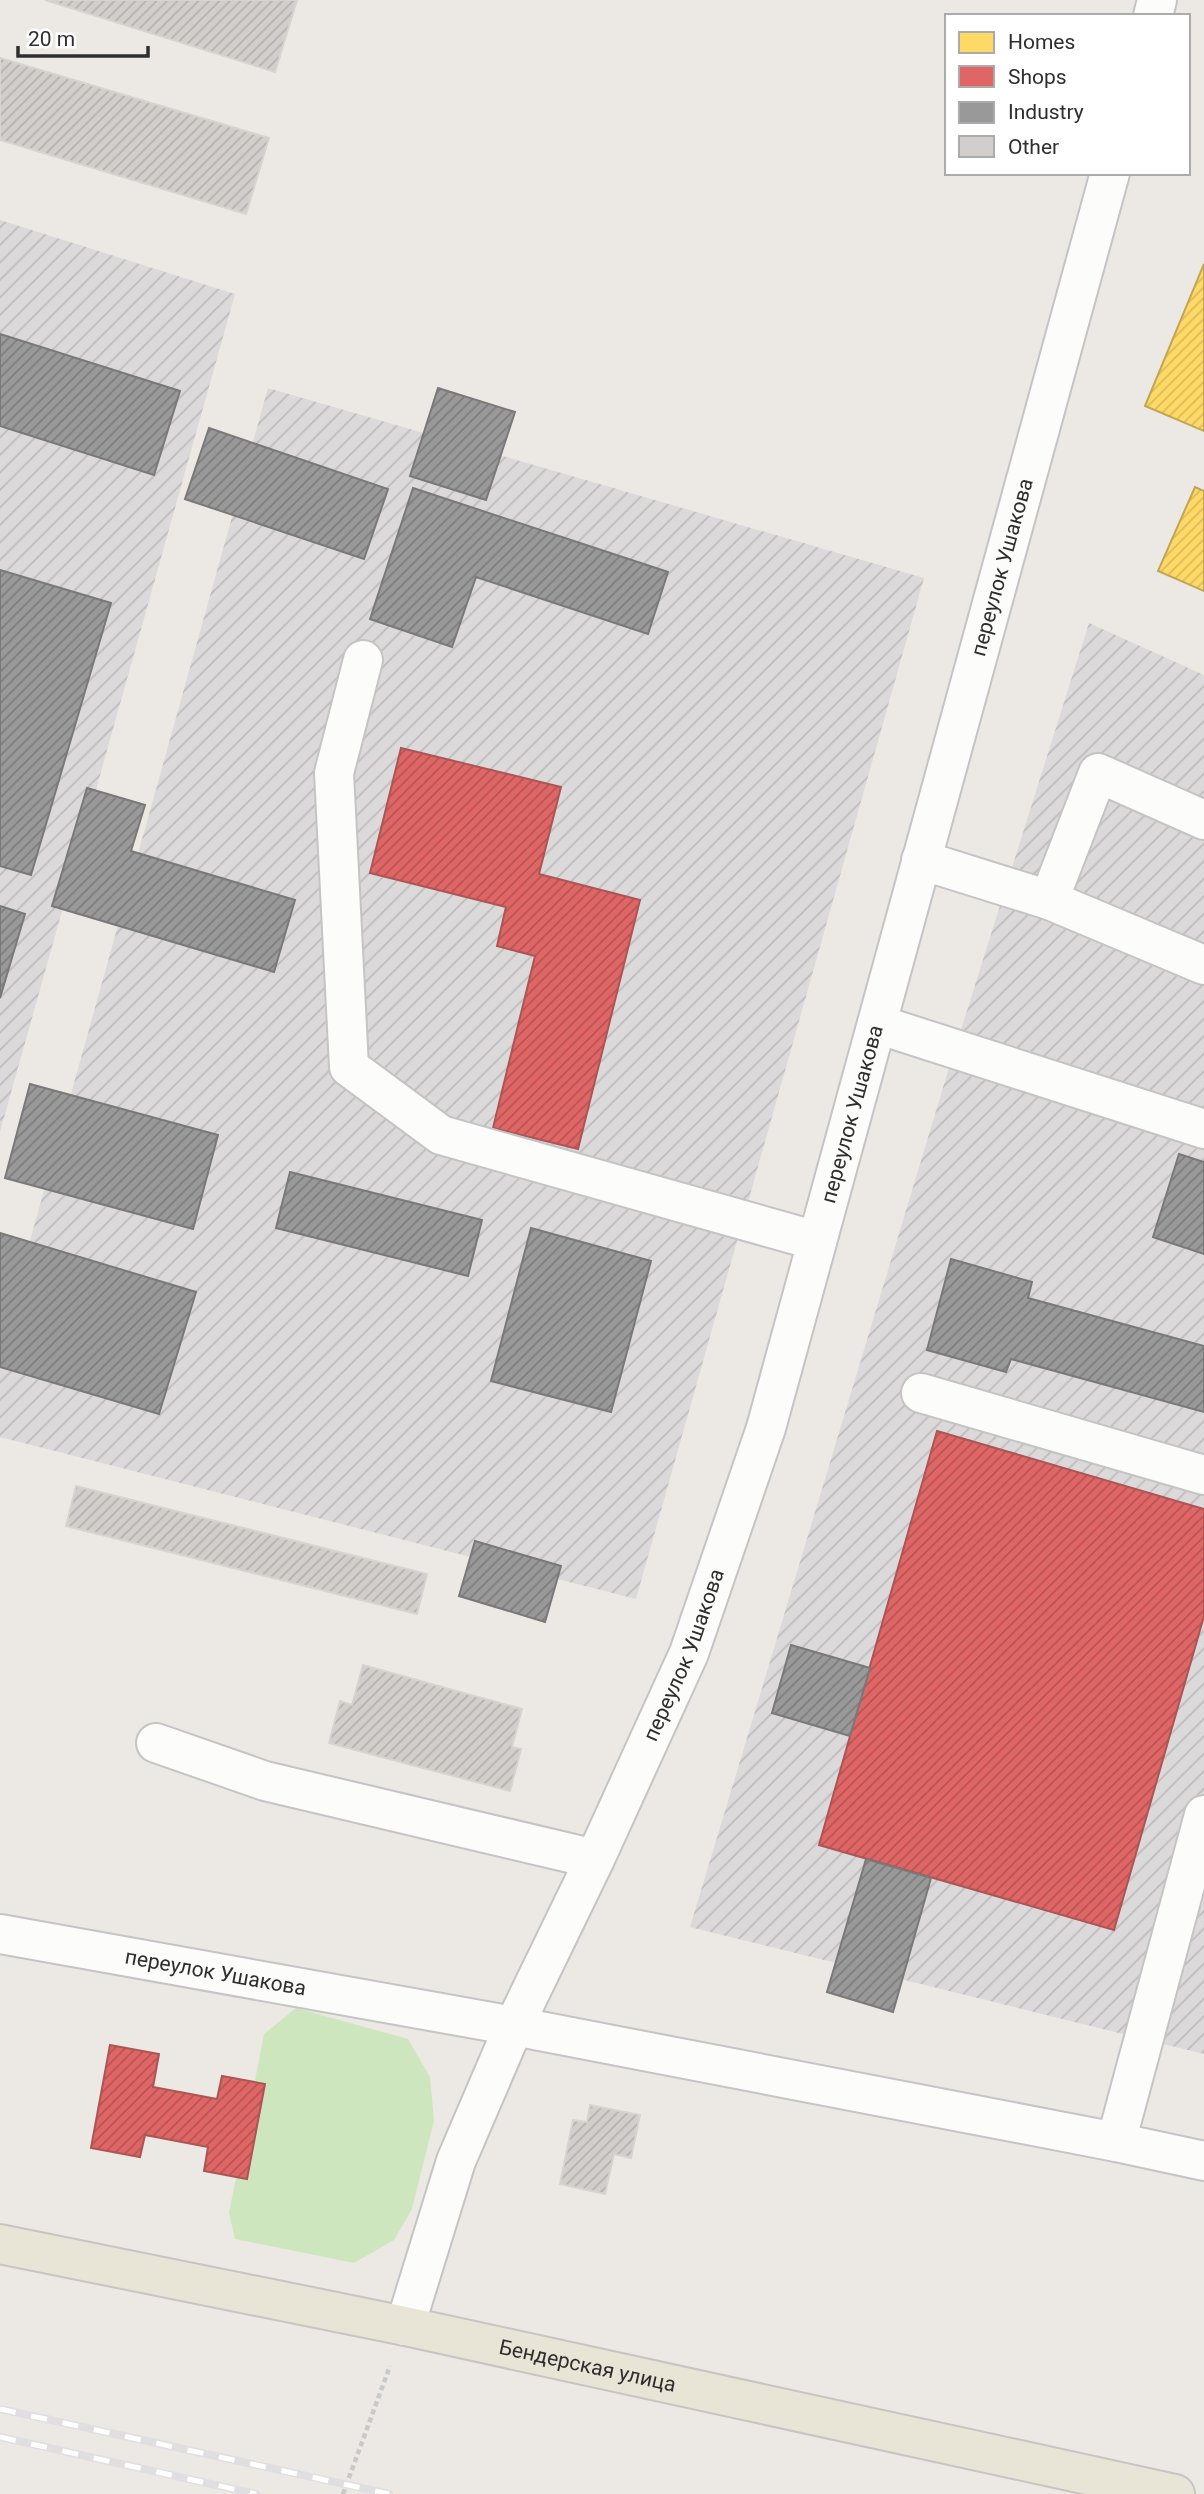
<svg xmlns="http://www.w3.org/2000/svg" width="1204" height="2494" font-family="Roboto,sans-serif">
  <defs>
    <pattern id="industrial-furrows" width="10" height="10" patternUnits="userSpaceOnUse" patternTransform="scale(1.75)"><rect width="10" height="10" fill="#dcd9db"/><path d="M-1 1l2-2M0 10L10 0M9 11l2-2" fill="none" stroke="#bdbbbc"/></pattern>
    <pattern id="homes-hatch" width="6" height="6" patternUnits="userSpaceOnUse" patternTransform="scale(1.75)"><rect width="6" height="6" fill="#ffd966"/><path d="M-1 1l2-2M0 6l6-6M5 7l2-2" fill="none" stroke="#dbbb59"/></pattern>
    <pattern id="shops-hatch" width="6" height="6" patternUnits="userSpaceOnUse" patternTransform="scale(1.75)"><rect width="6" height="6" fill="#e06666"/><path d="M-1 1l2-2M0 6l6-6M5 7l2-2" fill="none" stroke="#b65454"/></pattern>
    <pattern id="industry-hatch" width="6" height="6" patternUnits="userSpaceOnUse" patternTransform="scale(1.75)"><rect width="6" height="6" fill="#999"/><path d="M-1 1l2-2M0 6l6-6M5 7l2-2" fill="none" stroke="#7d7d7d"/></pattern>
    <pattern id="building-hatch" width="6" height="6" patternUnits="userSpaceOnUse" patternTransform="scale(1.75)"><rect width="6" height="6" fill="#d1cecb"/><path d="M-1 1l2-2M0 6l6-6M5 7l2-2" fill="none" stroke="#b4b1af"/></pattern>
  </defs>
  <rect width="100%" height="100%" fill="#ece8e4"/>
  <g fill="url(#industrial-furrows)">
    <path d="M0,220L235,294L0,1132Z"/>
    <path d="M268,388L924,578L636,1599L0,1437V1348Z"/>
    <path d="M1089,623L1204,675V2054L690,1927L948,1071Z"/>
  </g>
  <path fill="#cee6be" d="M296,2008L408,2039L430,2077L434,2121L412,2209L394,2240L354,2263L235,2239L229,2213L264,2034Z"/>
  <g fill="url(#homes-hatch)" stroke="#c0a655" stroke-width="2">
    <path d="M1204,264V431L1145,406Z"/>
    <path d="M1195,487L1204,491V591L1158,571Z"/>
  </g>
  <g fill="url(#shops-hatch)" stroke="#ab5555" stroke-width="2">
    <path d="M401,748L561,787L539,874L640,900L578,1149L493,1128L535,956L497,946L506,907L370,873Z"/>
    <path d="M937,1431L1204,1509V1616L1114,1930L819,1845Z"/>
    <path d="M110,2045L159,2054L153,2087L217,2099L222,2076L265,2084L247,2179L204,2171L208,2147L145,2135L140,2157L91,2148Z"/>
  </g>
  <g fill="url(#industry-hatch)" stroke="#797979" stroke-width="2">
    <path d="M0,334L180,391L154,475L0,426Z"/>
    <path d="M438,388L515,412L486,500L410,476Z"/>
    <path d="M209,428L388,489L364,559L185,499Z"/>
    <path d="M413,488L668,572L648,634L476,577L452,647L370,619Z"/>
    <path d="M0,570L111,603L31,875L0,866Z"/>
    <path d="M87,788L145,805L131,851L295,900L274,972L52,906Z"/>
    <path d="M0,906L25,914L0,998Z"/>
    <path d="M30,1084L218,1135L193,1229L5,1178Z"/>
    <path d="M1179,1154L1204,1162V1254L1153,1237Z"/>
    <path d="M290,1172L482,1220L468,1276L276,1228Z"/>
    <path d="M531,1228L651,1261L611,1412L491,1381Z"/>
    <path d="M0,1233L196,1292L159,1414L0,1367Z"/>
    <path d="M951,1259L1032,1282L1028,1298L1204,1346V1412L1011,1359L1006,1372L927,1350Z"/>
    <path d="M475,1541L561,1566L545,1622L459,1596Z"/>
    <path d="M791,1645L870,1668L850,1736L772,1713Z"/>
    <path d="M866,1859L931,1878L893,2012L827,1992Z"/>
  </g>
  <g fill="url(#building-hatch)" stroke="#d7d4d0" stroke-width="2">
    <path d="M45,0H297L275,72Z"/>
    <path d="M0,58L269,138L246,214L0,140Z"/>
    <path d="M76,1486L427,1574L417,1614L66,1526Z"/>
    <path d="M363,1665L522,1709L512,1747L521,1749L510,1791L329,1743L340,1701L352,1705Z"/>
    <path d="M590,2105L640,2115L631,2158L614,2154L605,2194L560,2184L573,2120L587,2122Z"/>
  </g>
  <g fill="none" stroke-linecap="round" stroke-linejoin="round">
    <g stroke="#c5c4c5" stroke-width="42">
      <g id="minor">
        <path d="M1153,16L1157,0"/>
        <path d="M363,660L334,773L349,1067L441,1135L817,1241"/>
        <path d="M921,860L1049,900L1204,965"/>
        <path d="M1049,900L1098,773L1204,820"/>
        <path d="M877,1024L1204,1129"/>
        <path d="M921,1393L1204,1475"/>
        <path d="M156,1743L265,1781L595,1859"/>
        <path id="s1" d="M0,1934L514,2026L1116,2142L1204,2161"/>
        <path d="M1116,2142L1204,1815"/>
        <path id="s2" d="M405,2326L456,2161L514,2026L595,1859L689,1653L766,1428L1110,173"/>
      </g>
    </g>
    <g stroke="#c6c5c4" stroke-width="42">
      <g id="major">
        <path id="s3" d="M0,2244L405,2326L1175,2494"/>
      </g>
    </g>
    <path stroke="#c9c9c8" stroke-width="4.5" stroke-dasharray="5 3.5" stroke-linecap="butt" d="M343,2494L390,2366"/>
    <use href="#minor" stroke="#fcfcfb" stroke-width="38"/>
    <use href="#major" stroke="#e8e4d6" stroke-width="38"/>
    <g stroke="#dfdfe1" stroke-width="8">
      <g id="rail">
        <path d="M0,2409L389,2494"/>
        <path d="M0,2437L256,2494"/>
      </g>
    </g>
    <use href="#rail" stroke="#fff" stroke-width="5" stroke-dasharray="16" stroke-linecap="butt"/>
  </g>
  <g text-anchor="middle" stroke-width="7" stroke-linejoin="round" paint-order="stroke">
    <g font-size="21" fill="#2e2e2e" stroke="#fff">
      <text dy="7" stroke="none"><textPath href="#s2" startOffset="1862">переулок Ушакова</textPath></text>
      <text dy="7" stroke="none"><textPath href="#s2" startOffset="1295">переулок Ушакова</textPath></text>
      <text dy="7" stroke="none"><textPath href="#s2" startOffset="728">переулок Ушакова</textPath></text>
      <text dy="7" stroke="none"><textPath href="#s1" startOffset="219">переулок Ушакова</textPath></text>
      <text dy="7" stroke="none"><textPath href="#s3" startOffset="600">Бендерская улица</textPath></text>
    </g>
  </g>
  <rect x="945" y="14" width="245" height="161" fill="#ffffff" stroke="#ababab" stroke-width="2"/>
  <rect x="959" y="32" width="35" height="21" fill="#ffd966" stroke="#ababab" stroke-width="2"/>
  <text x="1008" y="49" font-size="21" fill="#2e2e2e">Homes</text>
  <rect x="959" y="66" width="35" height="21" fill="#e06666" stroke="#ababab" stroke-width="2"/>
  <text x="1008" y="84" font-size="21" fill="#2e2e2e">Shops</text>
  <rect x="959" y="102" width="35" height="21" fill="#999999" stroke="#ababab" stroke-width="2"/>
  <text x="1008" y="119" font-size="21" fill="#2e2e2e">Industry</text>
  <rect x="959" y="136" width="35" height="21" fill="#d1cecb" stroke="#ababab" stroke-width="2"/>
  <text x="1008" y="154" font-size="21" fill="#2e2e2e">Other</text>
  <path d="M18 46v10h130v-10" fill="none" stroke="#2e2e2e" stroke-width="3.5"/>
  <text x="28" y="46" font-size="21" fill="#2e2e2e" stroke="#ffffff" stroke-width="5" paint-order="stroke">20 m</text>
</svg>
